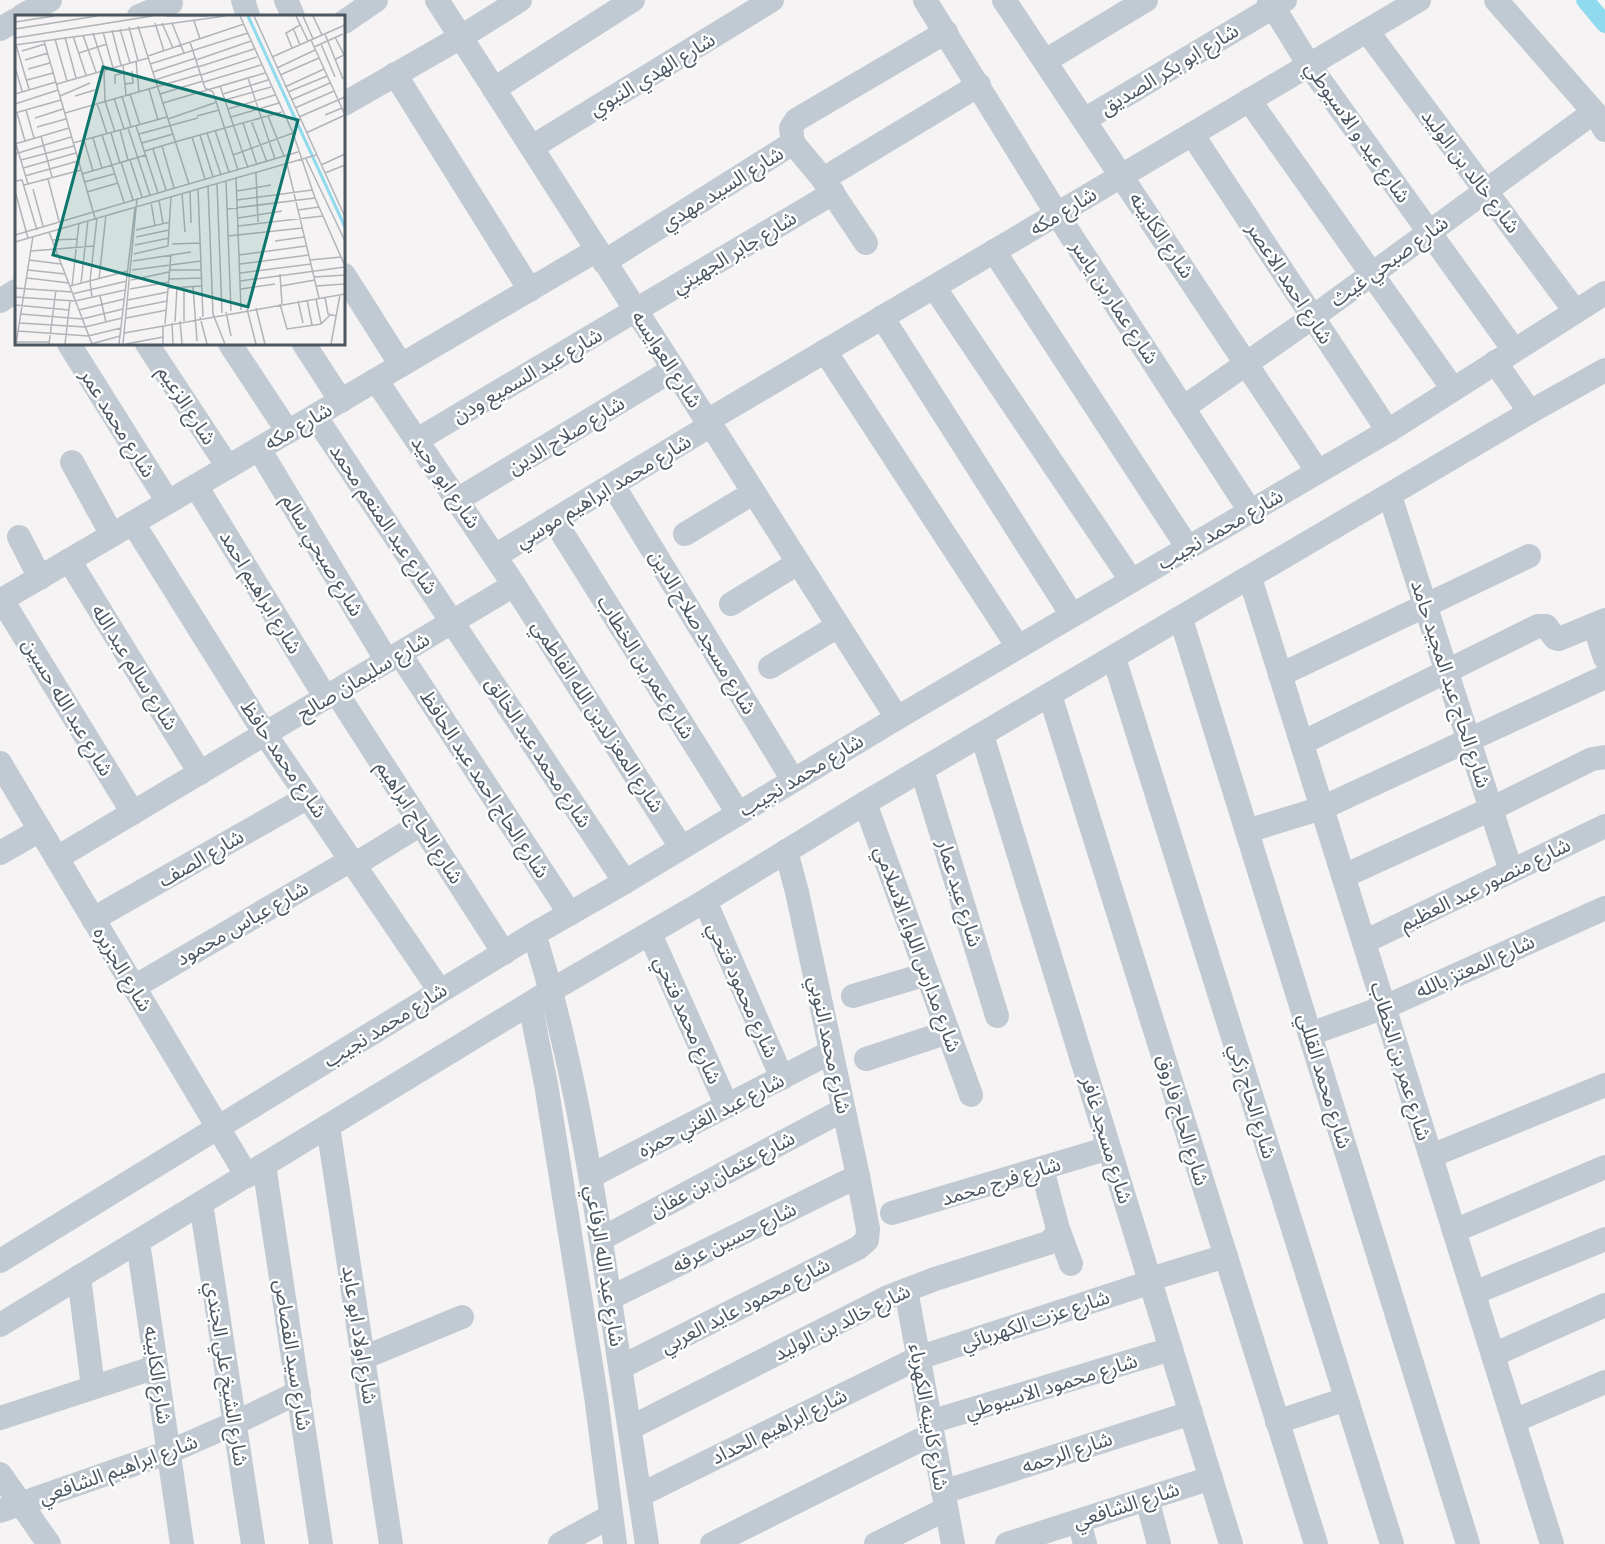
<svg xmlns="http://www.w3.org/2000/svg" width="1605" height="1544" font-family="'Roboto Condensed','Noto Sans Arabic',sans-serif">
  <rect width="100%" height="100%" fill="#f5f3f3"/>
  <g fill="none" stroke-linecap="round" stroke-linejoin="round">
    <path stroke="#90daee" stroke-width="18" d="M1585,0L1605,24"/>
    <g stroke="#c1cad2" stroke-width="24">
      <path d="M243,0L248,16"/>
      <path d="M286,0L293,16"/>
      <path d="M437,0L707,421L711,425L897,718"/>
      <path d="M925,0L1057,214L1250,511"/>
      <path d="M1004,0L1318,472"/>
      <path d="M1269,0L1309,65L1514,350"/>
      <path d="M1496,0L1594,112L1605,130"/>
      <path d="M22,16L50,0"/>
      <path d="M139,16L171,3"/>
      <path d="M344,22L376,0"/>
      <path d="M0,29L16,20"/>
      <path d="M1367,31L1575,311"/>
      <path d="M1045,61L1146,0"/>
      <path d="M395,74L530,290"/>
      <path d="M494,89L633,0"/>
      <path d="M1249,100L1453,389"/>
      <path d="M344,104L461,37L520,0"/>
      <path d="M1084,120L1285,0"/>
      <path d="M1192,134L1388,431"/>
      <path d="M793,143L823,179L866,243"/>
      <path d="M532,147L772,0"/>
      <path d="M823,179L979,85"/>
      <path d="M994,251L1188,548"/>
      <path d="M604,262L793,143L791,128L796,120L946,32"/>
      <path d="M344,275L401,365"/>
      <path d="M934,287L1131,580"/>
      <path d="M0,301L16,291"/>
      <path d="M882,317L1072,615"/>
      <path d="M69,344L168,502"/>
      <path d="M147,344L228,467"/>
      <path d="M230,344L288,432"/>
      <path d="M304,344L341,401"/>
      <path d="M825,351L1018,647"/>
      <path d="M1495,362L1530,412"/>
      <path d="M376,380L514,585L681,847"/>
      <path d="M1183,408L1313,317L1594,112"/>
      <path d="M315,416L625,882"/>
      <path d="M707,421L1419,0"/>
      <path d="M417,440L833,193"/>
      <path d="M259,449L387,661"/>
      <path d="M72,462L112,535"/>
      <path d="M613,485L793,780"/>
      <path d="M196,486L326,698"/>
      <path d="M1390,496L1511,871"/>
      <path d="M457,500L674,369"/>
      <path d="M554,520L738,813"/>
      <path d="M133,523L265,734L440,991"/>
      <path d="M685,534L753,493"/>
      <path d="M19,537L40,578"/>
      <path d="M495,556L711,425"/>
      <path d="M69,560L200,773"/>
      <path d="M1250,578L1552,1544"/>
      <path d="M2,600L133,813"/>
      <path d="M0,601L597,250"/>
      <path d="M731,604L798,563"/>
      <path d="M1181,619L1468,1544"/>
      <path d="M1594,625L1605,658"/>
      <path d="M400,654L570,914"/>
      <path d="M1114,658L1392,1544"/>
      <path d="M770,667L838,626"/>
      <path d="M1280,675L1529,556"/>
      <path d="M336,692L504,953"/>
      <path d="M1050,695L1316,1544"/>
      <path d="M982,735L1231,1544"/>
      <path d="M1302,743L1538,626H1546L1555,638L1559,639L1605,620"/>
      <path d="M0,763L247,1176"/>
      <path d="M922,770L997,1016"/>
      <path d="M865,803L971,1095"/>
      <path d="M1247,831L1322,808L1605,677"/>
      <path d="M0,853L40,830"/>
      <path d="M57,858L514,585"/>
      <path d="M354,865L421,824"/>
      <path d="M1344,876L1491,809L1592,759L1605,757"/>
      <path d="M705,901L782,1078"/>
      <path d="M93,919L308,797"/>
      <path d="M534,934C568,1041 587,1151 604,1261C619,1356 633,1450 647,1544"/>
      <path d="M650,934L727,1106"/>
      <path d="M1364,942L1605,826"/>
      <path d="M134,987L351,860"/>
      <path d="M853,996L927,974"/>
      <path d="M530,1004L546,1084L596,1396L615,1544"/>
      <path d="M1310,1034L1385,1007L1605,908"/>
      <path d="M866,1059L948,1032"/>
      <path d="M328,1126L391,1544"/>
      <path d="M1431,1156L1605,1085"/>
      <path d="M264,1165L321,1544"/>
      <path d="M1042,1169L1058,1229L1071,1264"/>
      <path d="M591,1176L831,1052"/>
      <path d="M201,1203L253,1544"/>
      <path d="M892,1213L1109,1148"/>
      <path d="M1454,1231L1605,1167"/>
      <path d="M601,1239L843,1110"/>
      <path d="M138,1242L182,1544"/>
      <path d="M0,1261L534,934L625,882L897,718L1388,431L1605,293"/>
      <path d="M79,1277L93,1387"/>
      <path d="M1150,1279L1226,1256"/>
      <path d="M906,1290L953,1544"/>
      <path d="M1474,1293L1605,1239"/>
      <path d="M610,1298L858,1176"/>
      <path d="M0,1325L552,990L705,901L865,803L1530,412L1605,370"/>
      <path d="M1493,1355L1605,1305"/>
      <path d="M363,1358L462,1317"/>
      <path d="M621,1367L858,1248L867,1240L868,1229L858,1176L797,892L786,851"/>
      <path d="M0,1418L156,1367"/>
      <path d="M1514,1421L1605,1382"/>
      <path d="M930,1422L1171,1349"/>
      <path d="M1277,1422L1346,1399"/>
      <path d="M630,1428L888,1297L935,1279L1048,1243L1059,1233"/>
      <path d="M0,1474L49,1544"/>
      <path d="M943,1492L1191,1413"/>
      <path d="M640,1495L918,1358L1151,1282"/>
      <path d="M1147,1499L1159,1544"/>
      <path d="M0,1511L169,1452L235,1423L299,1392"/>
      <path d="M1079,1521L1085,1544"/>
      <path d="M560,1544L611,1516"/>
      <path d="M712,1544L932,1434"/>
      <path d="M876,1544L946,1509"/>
      <path d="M1007,1544L1211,1478"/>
    </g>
  </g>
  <g text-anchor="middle" stroke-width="5" stroke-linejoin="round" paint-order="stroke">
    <g font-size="20" fill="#4a5661" stroke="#fff">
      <text transform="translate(1169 69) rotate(-31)" y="7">شارع ابو بكر الصديق</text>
      <text transform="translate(652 74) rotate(-31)" y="7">شارع الهدي النبوي</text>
      <text transform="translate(1358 132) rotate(55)" y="7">شارع عيد و الاسيوطي</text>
      <text transform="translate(1471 171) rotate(53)" y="7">شارع خالد بن الوليد</text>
      <text transform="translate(722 188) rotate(-32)" y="7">شارع السيد مهدي</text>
      <text transform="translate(1063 211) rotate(-31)" y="7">شارع مكه</text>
      <text transform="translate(1162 235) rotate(56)" y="7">شارع الكابينه</text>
      <text transform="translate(734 252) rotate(-31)" y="7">شارع جابر الجهيني</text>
      <text transform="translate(1389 261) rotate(-36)" y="7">شارع صبحي غيث</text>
      <text transform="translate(1290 283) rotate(57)" y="7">شارع احمد الاعصر</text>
      <text transform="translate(1115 302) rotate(57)" y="7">شارع عمار بن ياسر</text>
      <text transform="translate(667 359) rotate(57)" y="7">شارع العوايسه</text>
      <text transform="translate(527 375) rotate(-30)" y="7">شارع عبد السميع ودن</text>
      <text transform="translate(187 405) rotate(57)" y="7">شارع الزعيم</text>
      <text transform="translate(118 423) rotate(58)" y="7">شارع محمد عمر</text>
      <text transform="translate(298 426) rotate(-30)" y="7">شارع مكه</text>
      <text transform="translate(566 435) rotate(-31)" y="7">شارع صلاح الدين</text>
      <text transform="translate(446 482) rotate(56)" y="7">شارع ابو وحيد</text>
      <text transform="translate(603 491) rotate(-31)" y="7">شارع محمد ابراهيم موسي</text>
      <text transform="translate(384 519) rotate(56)" y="7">شارع عبد المنعم محمد</text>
      <text transform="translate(1220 529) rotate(-30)" y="7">شارع محمد نجيب</text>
      <text transform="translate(323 555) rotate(59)" y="7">شارع صبحي سالم</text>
      <text transform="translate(261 592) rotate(59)" y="7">شارع ابراهيم احمد</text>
      <text transform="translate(703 632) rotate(59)" y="7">شارع مسجد صلاح الدين</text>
      <text transform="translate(135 667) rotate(58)" y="7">شارع سالم عبد الله</text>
      <text transform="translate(646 667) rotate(58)" y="7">شارع عمر بن الخطاب</text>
      <text transform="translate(363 676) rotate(-31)" y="7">شارع سليمان صالح</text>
      <text transform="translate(1451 684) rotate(72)" y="7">شارع الحاج عبد المجيد حامد</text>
      <text transform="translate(68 707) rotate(59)" y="7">شارع عبد الله حسين</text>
      <text transform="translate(598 716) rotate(57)" y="7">شارع المعز لدين الله الفاطمي</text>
      <text transform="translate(539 752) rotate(57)" y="7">شارع محمد عبد الخالق</text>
      <text transform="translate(284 759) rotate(56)" y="7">شارع محمد حافظ</text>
      <text transform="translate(801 775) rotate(-31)" y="7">شارع محمد نجيب</text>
      <text transform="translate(485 784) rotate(57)" y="7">شارع الحاج احمد عبد الحافظ</text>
      <text transform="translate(420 822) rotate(57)" y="7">شارع الحاج ابراهيم</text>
      <text transform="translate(201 858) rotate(-30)" y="7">شارع الصف</text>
      <text transform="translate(1485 884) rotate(-26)" y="7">شارع منصور عبد العظيم</text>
      <text transform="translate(960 893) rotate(73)" y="7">شارع عيد عمار</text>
      <text transform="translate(242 923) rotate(-30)" y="7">شارع عباس محمود</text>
      <text transform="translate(918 949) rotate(70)" y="7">شارع مدارس اللواء الاسلامي</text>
      <text transform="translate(1475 966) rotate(-24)" y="7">شارع المعتز بالله</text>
      <text transform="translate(123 969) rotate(59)" y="7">شارع الجزيره</text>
      <text transform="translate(743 990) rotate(66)" y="7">شارع محمود فتحي</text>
      <text transform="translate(688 1020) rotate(66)" y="7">شارع محمد فتحي</text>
      <text transform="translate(385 1025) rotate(-32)" y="7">شارع محمد نجيب</text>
      <text transform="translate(830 1045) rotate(78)" y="7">شارع محمد النوبي</text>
      <text transform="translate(1401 1061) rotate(73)" y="7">شارع عمر بن الخطاب</text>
      <text transform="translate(1325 1081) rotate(73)" y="7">شارع محمد القللي</text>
      <text transform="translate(1253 1101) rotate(73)" y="7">شارع الحاج زكي</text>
      <text transform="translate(711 1115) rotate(-27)" y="7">شارع عبد الغني حمزه</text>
      <text transform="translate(1183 1120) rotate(73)" y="7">شارع الحاج فاروق</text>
      <text transform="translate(1107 1140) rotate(73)" y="7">شارع مسجد غافر</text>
      <text transform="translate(722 1174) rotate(-28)" y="7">شارع عثمان بن عفان</text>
      <text transform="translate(1001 1181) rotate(-17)" y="7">شارع فرج محمد</text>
      <text transform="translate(734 1237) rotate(-26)" y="7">شارع حسين عرفه</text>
      <text transform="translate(605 1266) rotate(81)" y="7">شارع عبد الله الرفاعي</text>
      <text transform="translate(745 1305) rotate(-27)" y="7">شارع محمود عايد العربي</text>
      <text transform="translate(1035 1320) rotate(-18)" y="7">شارع عزت الكهربائي</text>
      <text transform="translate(842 1322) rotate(-26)" y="7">شارع خالد بن الوليد</text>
      <text transform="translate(360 1335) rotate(81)" y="7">شارع اولاد ابو عايد</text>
      <text transform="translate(293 1355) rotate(81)" y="7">شارع سيد القصاص</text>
      <text transform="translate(227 1374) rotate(81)" y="7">شارع الشيخ علي الجندي</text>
      <text transform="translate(158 1375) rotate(82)" y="7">شارع الكابينه</text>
      <text transform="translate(1051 1386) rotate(-17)" y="7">شارع محمود الاسيوطي</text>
      <text transform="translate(929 1417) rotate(80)" y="7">شارع كابينه الكهرباء</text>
      <text transform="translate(779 1426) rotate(-26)" y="7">شارع ابراهيم الحداد</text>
      <text transform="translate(1067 1452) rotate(-18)" y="7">شارع الرحمه</text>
      <text transform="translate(118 1469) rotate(-20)" y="7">شارع ابراهيم الشافعي</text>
      <text transform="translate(1126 1505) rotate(-18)" y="7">شارع الشافعي</text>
    </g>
  </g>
  <g transform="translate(15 15)">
    <rect width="330" height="330" fill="#f5f3f3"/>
    <path fill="none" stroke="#90daee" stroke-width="3" d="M233,1L330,212"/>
    <path fill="none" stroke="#b1b4b9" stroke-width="1.5" d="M151,1H193M225,1L278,118L300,183L330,251M239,1L330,202M281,1L293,26M288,1L298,24M298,1L307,20M179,6L185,24M0,7L39,1M140,8L149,36M147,8L158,33M157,8L169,38M123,11L174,169M114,12L123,46M278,13L285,30M0,14L82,1M105,14L115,48M97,15L106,50M88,17L98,53M78,18L90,55M310,19L328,64M68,20L81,57M58,21L71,60M50,22L61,63M320,22L329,40L321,44M0,23L137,1M40,24L52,66M296,25L330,100M29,26L80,203M175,27L190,73L198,77L223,155M306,29L320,62M0,30L210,1M1,30L14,74M299,32L328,19M277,33L271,18L285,10M7,36L30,29M64,38L92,29M133,41L229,9M257,42L330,10M10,45L33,38M181,45L236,26M121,46L124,77M135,49L233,18M108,50L111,80M0,52L7,76M183,52L239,34M262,53L300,35M13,54L35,48M89,56L90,86L100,117M138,57L181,43M186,60L242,42M265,60L304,43M233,63L260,144M12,65L38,58M140,65L183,51M189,67L246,50M42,69L133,43M100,69V60L109,58M110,69L118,68L117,56M205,71L233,153M270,72L309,54M134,74L143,105M273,77L312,61M0,79L41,67M115,79L125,110M145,79L188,66M208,79L253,65M45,81L75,68M60,81L80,75M107,81L116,112M99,83L109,114M210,85L256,72M276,85L315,68M82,88L92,119M148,88L250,58M0,89L43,75M280,93L319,76M213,94L260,80M11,95L19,123M0,98L46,85M2,98L10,126M50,98L186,59M310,100L327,93M182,101L204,95M253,101L269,141M216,102L264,88M284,102L330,82M20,103L48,94M153,104L202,87M236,105L252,147M228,108L242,150M121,111L143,178M22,112L51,104M113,113L135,180M105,115L113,145M200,115L214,157M96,118L105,148M192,118L206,160M291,118L330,100M124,119L183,103M87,120L109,187M185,120L198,162M26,121L37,162M177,122L190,164M78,123L87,153M69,125L78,156M0,126L13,169M160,127L267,97M58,128L152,102M127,128L158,119M0,129L54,113M147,131L159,173M138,134L151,175M130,136L160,127M0,139L56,122M218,140L278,118M291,144L330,226M6,145L59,131M115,145L127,182M106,147L118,185M272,149L304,283M306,150L330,139M8,153L61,138M241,158L243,207M310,158L330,150M67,159L131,140M10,161L63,146M221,163L226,295M33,164L44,206M0,166L7,165L22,215M211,166L216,296M69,167L99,159M202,169L207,298M9,170L66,155M193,171L198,299L210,329M18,174L28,211M183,174L188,302M0,176L13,223M175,176L176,208M222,176L256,170M72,177L103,168M167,178L170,217M144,185L148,209M222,185L297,175M136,187L140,211M212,194L300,183M283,195L304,192M223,203L267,196M223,211L308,201M121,215L155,207M34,217L77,329M0,220L283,137M213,221L287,213M121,222L154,215M37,225L62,224M260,226L289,222M0,227L301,140M157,229L185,228M120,230L154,223M16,236L79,231M119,239L153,231L156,181M224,240L291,231M14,245L46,249M295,245L326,242M118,246L176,237M225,249L294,240M13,255L50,259M117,255L186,246M155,255H186M225,258L296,249M265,259L267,289M299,262L330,260M12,263L54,268M84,264L91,200M154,264L187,263M116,265L154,257M225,266L330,252M66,268L73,205M55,271L113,256M57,271L64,208M266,271L300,265M301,271L330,269M178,272L182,326M0,273L57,277M153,273L187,271M115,274L154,267M226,274L260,269M57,279L112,266M85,281L91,307M0,282L60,286L110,275M310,282L313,299L321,301M77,283L75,266L82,203M301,284L306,308M113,285L153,277M292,285L297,310M283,286L288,308M265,289L272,314L306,309L315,300M0,290L54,295M241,293L250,329M112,294L152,286M232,294L241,329M64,295L109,284M211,297L216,321M6,299L67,304L108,294M185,302L192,329M111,303L152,295M165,306L167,329M169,306V272M160,307L162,273M5,308L70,312L107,303M157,308L158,329M150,309L156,239M148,310V329M3,316L73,321L106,313M109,318L330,279M1,327H34M1,329L18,221M34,329L41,275M50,329L55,286M76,329L105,321M104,329L120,192M108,329L122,183M111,329L148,322M316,329L325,280"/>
    <path fill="#0f766e" fill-opacity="0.15" stroke="#0f766e" stroke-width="3" d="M88,52L283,105L233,292L38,240Z"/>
    <rect width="330" height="330" fill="none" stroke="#4a5661" stroke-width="3"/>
  </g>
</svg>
